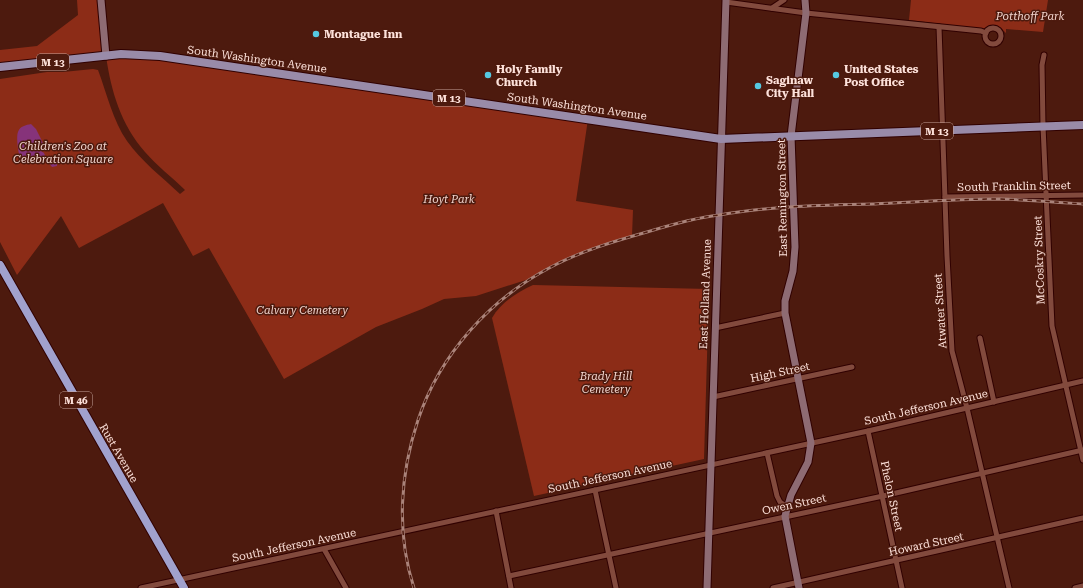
<svg xmlns="http://www.w3.org/2000/svg" width="1083" height="588" font-family="'Roboto Serif',serif">
  <rect width="100%" height="100%" fill="#4d1a0e"/>
  <g fill="#8c2c17">
    <path d="M77,0H101L106,56L121,54L588,119L576,201L633,210L632,236L581,253L553,266L529,279L476,296L444,299L422,309L376,327L284,379L209,248L193,256L163,203L79,248L61,216L17,275L0,242V79L47,72H63L93,69L98,70C107,94 113,121 127,141C141,161 162,177 180,194L185,190C172,177 157,166 145,152C121,125 111,91 106,56L0,67V50L37,46L78,15Z"/>
    <path d="M911,0H1048L1043,32L1006,29V33C995,23 996,24 982,29L909,20Z"/>
    <path d="M533,285L709,289L704,459L534,496L492,318C501,302 518,292 533,285Z"/>
  </g>
  <path fill="#86337a" d="M31,124L36,129L44,145L41,151L44,153L46,158H52L57,163V166L52,167L48,162H45L41,164L38,162C33,162 27,164 22,160C18,157 16,136 18,132C20,126 26,125 31,124Z"/>
  <g fill="none" stroke-linecap="round" stroke-linejoin="round">
    <g stroke="#300000" stroke-width="7">
      <g id="minor">
        <path d="M726,2L806,13L981,31L986,33"/>
        <path d="M772,8L784,0"/>
        <path d="M939,27L947,256L952,351L967,408L1009,588"/>
        <circle cx="993" cy="36" r="8"/>
        <path d="M1044,55L1042,65L1043,126L1052,326L1083,460"/>
        <path d="M945,197L1083,195"/>
        <path d="M715,328L785,313"/>
        <path d="M980,338L994,402"/>
        <path d="M713,397L852,367"/>
        <path d="M868,431L902,588"/>
        <path d="M767,453L777,496L780,502L787,507"/>
        <path d="M595,490L616,588"/>
        <path d="M496,511L511,588"/>
        <path d="M324,549L346,588"/>
        <path d="M509,576L883,496L1083,450"/>
        <path d="M141,588L868,431L1083,381"/>
        <path d="M773,588L1083,518"/>
        <path d="M1075,588L1083,586"/>
      </g>
    </g>
    <g stroke="#300000" stroke-width="9">
      <g id="secondary">
        <path d="M101,0L106,56"/>
        <path d="M707,588L726,0"/>
        <path d="M799,588L785,516L791,495L808,462L811,443L785,313V301L793,271L795,247L791,136L806,13L805,0"/>
      </g>
    </g>
    <g stroke="#300000" stroke-width="10">
      <path id="primary" d="M0,67L121,54L160,56L721,139L1083,125"/>
    </g>
    <g stroke="#300000" stroke-width="10">
      <path id="trunk" d="M0,265L184,588"/>
    </g>
    <use href="#minor" stroke="#824a3d" stroke-width="5"/>
    <use href="#secondary" stroke="#8e6b73" stroke-width="7"/>
    <use href="#primary" stroke="#998ba9" stroke-width="8"/>
    <use href="#trunk" stroke="#a1a1cd" stroke-width="8"/>
    <g stroke="#aa837a" stroke-width="3">
      <path id="rail" d="M414,588C396,533 400,474 418,420C440,354 490,299 551,267C581,251 615,241 647,232C670,225 694,218 719,215C770,206 823,205 875,204C917,202 958,199 1000,199C1028,200 1055,202 1083,204"/>
    </g>
    <use href="#rail" stroke="#4d1a0e" stroke-width="1.5" stroke-dasharray="4.5" stroke-linecap="butt"/>
  </g>
  <g fill="#56c9e1" stroke="#4d1a0e" stroke-width="1.5">
    <circle cx="316" cy="34" r="4"/>
    <circle cx="488" cy="75" r="4"/>
    <circle cx="836" cy="75" r="4"/>
    <circle cx="758" cy="86" r="4"/>
  </g>
  <g text-anchor="middle" stroke-width="3" stroke-linejoin="round" paint-order="stroke">
    <g fill="#4d1a0e" stroke="#c8a59d" stroke-width="1">
      <rect x="37" y="54" width="32" height="16" rx="3"/>
      <rect x="433" y="90" width="32" height="16" rx="3"/>
      <rect x="921" y="123" width="32" height="16" rx="3"/>
      <rect x="60" y="392" width="32" height="16" rx="3"/>
    </g>
    <g font-size="10" font-weight="bold" fill="#fde1da">
      <text x="53" y="66">M 13</text>
      <text x="449" y="102">M 13</text>
      <text x="937" y="135">M 13</text>
      <text x="76" y="404">M 46</text>
    </g>
    <g font-size="11" font-style="italic" fill="#f1d3cc" stroke="#4d1a0e">
      <text x="1030" y="20">Potthoff Park</text>
      <text x="63" y="150">Children's Zoo at<tspan x="63" dy="13">Celebration Square</tspan></text>
      <text x="449" y="203">Hoyt Park</text>
      <text x="302" y="314">Calvary Cemetery</text>
      <text x="606" y="380">Brady Hill<tspan x="606" dy="13">Cemetery</tspan></text>
    </g>
    <g font-size="11" font-weight="bold" fill="#fde1da" stroke="#4d1a0e" text-anchor="start">
      <text x="324" y="38">Montague Inn</text>
      <text x="496" y="73">Holy Family<tspan x="496" dy="13">Church</tspan></text>
      <text x="844" y="73">United States<tspan x="844" dy="13">Post Office</tspan></text>
      <text x="766" y="84">Saginaw<tspan x="766" dy="13">City Hall</tspan></text>
    </g>
    <g font-size="11" fill="#fde1da" stroke="#4d1a0e">
      <text transform="translate(257 59) rotate(8)" y="4">South Washington Avenue</text>
      <text transform="translate(577 106) rotate(8)" y="4">South Washington Avenue</text>
      <text transform="translate(1014 186) rotate(-1)" y="4">South Franklin Street</text>
      <text transform="translate(782 198) rotate(-91)" y="4">East Remington Street</text>
      <text transform="translate(1039 260) rotate(-92)" y="4">McCoskry Street</text>
      <text transform="translate(705 294) rotate(-88)" y="4">East Holland Avenue</text>
      <text transform="translate(940 311) rotate(-94)" y="4">Atwater Street</text>
      <text transform="translate(780 372) rotate(-12)" y="4">High Street</text>
      <text transform="translate(926 407) rotate(-13)" y="4">South Jefferson Avenue</text>
      <text transform="translate(119 453) rotate(60)" y="4">Rust Avenue</text>
      <text transform="translate(610 476) rotate(-12)" y="4">South Jefferson Avenue</text>
      <text transform="translate(892 496) rotate(78)" y="4">Phelon Street</text>
      <text transform="translate(794 504) rotate(-12)" y="4">Owen Street</text>
      <text transform="translate(926 544) rotate(-12)" y="4">Howard Street</text>
      <text transform="translate(294 545) rotate(-12)" y="4">South Jefferson Avenue</text>
    </g>
  </g>
</svg>
